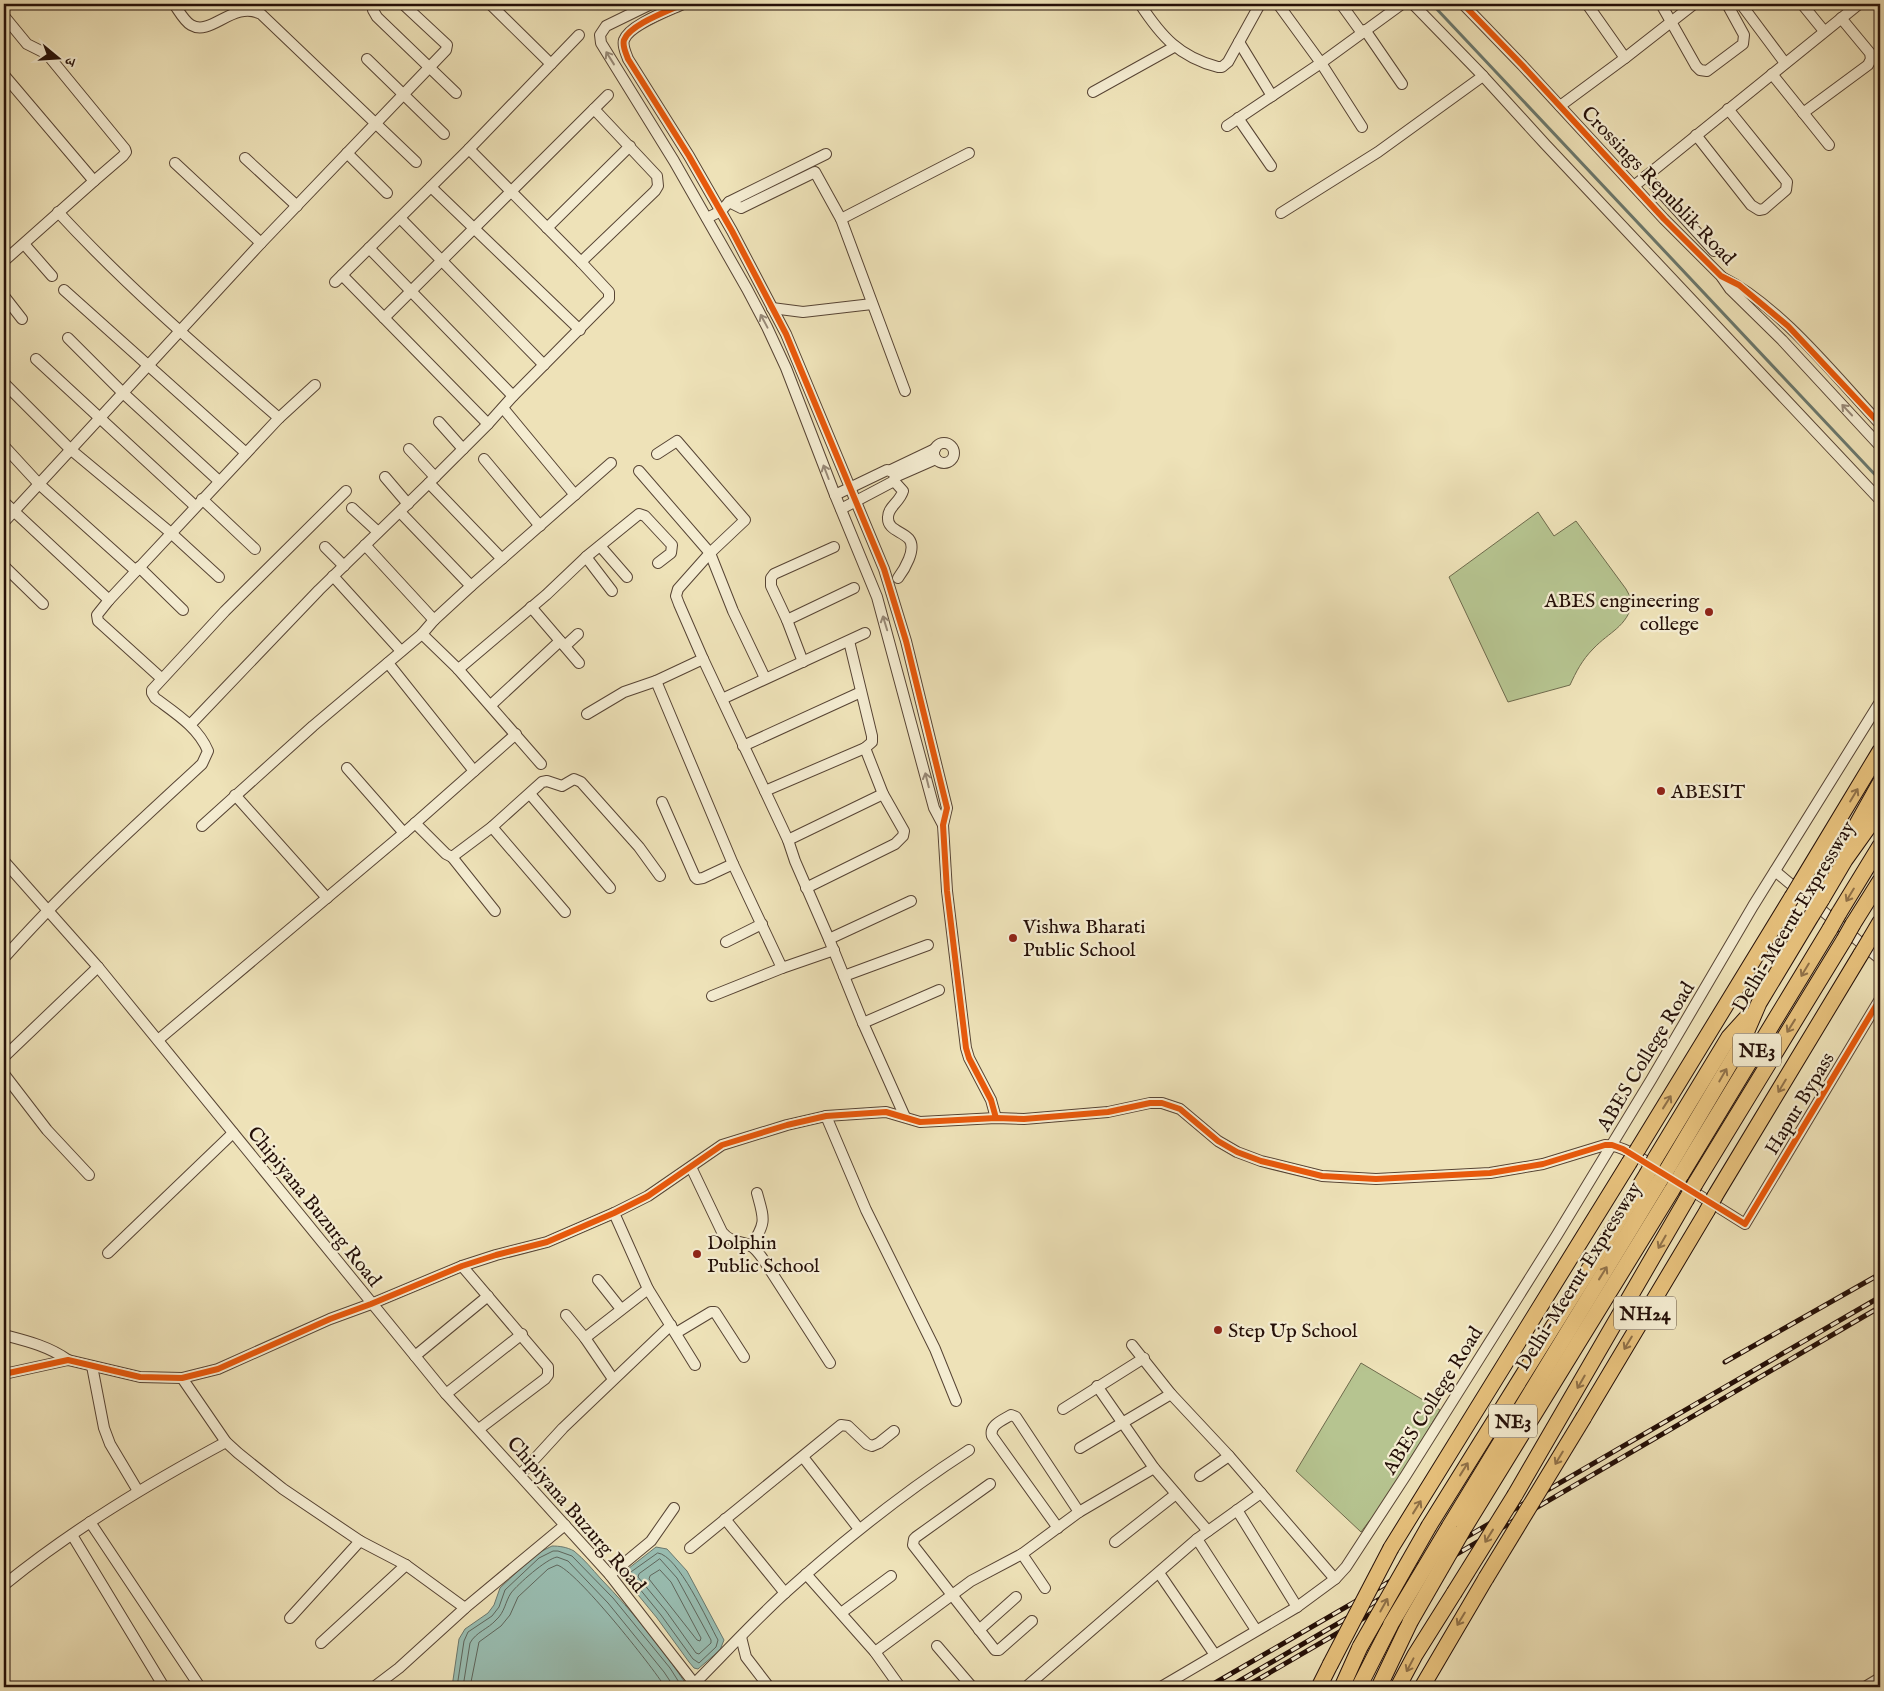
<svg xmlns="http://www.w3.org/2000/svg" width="1884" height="1691" font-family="'IM FELL English','Noto Serif Devanagari',serif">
  <rect width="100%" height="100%" fill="#eee2b8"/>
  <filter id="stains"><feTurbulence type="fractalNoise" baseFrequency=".004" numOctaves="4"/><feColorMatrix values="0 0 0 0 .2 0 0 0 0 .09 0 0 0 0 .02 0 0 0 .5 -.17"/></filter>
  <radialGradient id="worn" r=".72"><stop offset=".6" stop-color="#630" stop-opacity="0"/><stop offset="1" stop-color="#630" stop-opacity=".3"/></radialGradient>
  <g fill="#b6c490" stroke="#6e6a4c">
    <path d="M1538,512L1554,536L1576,521L1626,589L1633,602C1626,628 1610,631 1593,649C1582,660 1576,672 1570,685L1508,702L1449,577Z"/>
    <path d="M1361,1363L1440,1410L1373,1522L1370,1520L1361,1532L1296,1471Z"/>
  </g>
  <g fill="#99bdb1" stroke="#6b786d">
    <path d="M552,1546C559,1546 567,1547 574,1551C584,1559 592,1569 601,1579C633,1612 663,1649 688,1687H452L459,1639L465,1629L488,1613L494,1605L500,1588L536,1554Z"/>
    <path d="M656,1547L667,1549L687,1571L724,1640L720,1650L698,1669L694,1668L689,1662L657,1618L625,1579L624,1572Z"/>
  </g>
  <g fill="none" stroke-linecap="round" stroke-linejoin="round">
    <g stroke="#5f665c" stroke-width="1">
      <path d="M658,1553C678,1555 708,1622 718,1640L716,1647L699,1663L693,1659L661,1615L630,1577V1573Z"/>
      <path d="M660,1559L677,1578L711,1640V1643L699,1654L696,1653L666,1611L638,1577L639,1574Z"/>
      <path d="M660,1570L671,1582L701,1638L700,1641L697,1640L649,1579L650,1576Z"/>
      <path d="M457,1687L464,1641L468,1632L492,1616L499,1607L505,1590L539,1558L553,1551H558L572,1556L613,1598L670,1668L682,1687"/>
      <path d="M463,1687L470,1643C476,1632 488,1629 496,1620C505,1612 505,1602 511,1593C518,1584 546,1559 557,1557L568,1561L608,1603L664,1672L674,1687"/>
      <path d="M470,1687L479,1642L501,1626L510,1615L518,1597L548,1569L557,1565C576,1570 652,1666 665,1687"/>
    </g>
    <path stroke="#6b786d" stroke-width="3" d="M1432,4L1880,480"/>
    <g stroke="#574434" stroke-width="12">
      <g id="minor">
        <path d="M174,4C179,11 184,21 191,25C211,37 233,0 261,14L416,162"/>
        <path d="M375,4L373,10L377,17L456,93"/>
        <path d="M490,4L551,64"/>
        <path d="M651,4L606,26L600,35L601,43L674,161L747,289L767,327L786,368L835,495L877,597L934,808L943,825"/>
        <path d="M683,4C668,11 629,25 624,40C622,46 626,53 628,59L689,156L732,231L786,334L884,569L906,641L947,808L943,825L947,891L966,1048L969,1058L991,1100L996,1118"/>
        <path d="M1140,4C1161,36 1179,57 1218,67H1222L1228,62L1260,4"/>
        <path d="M1278,4L1321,63L1362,127"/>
        <path d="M1341,4L1362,33"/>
        <path d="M1413,4L1483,76L1545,144L1880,500"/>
        <path d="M1463,4L1522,65L1664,219L1721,276L1730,289L1782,340L1880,446"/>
        <path d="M1661,4L1696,66L1700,70L1707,71L1743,44L1744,35L1727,4"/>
        <path d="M1741,4L1785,63"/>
        <path d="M1802,4L1824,31"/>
        <path d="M4,16L27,44L47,54L125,149L126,152L123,156L94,181"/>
        <path d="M1365,30L1402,84"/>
        <path d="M1239,42L1272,96"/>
        <path d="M1625,58L1694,4"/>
        <path d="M367,59L444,134"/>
        <path d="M1772,74L1829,145"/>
        <path d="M4,75L94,181L4,261"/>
        <path d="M1093,92L1174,47"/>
        <path d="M1560,106L1625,58L1587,4"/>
        <path d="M1803,113L1868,65L1871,59L1870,53L1841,18"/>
        <path d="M1238,118L1271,166"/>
        <path d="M1227,126L1321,63L1402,4"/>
        <path d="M1696,135L1751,205L1759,210L1764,209L1786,190L1787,182L1728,109"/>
        <path d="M347,153L387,193"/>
        <path d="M245,158L297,206"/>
        <path d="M175,163L261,243"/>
        <path d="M1646,176L1714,251"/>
        <path d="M1634,186L1859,4"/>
        <path d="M431,187L580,330"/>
        <path d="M729,202L741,208L815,172L841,219L905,391"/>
        <path d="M58,212C126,286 203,352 279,418"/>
        <path d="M1281,213L1378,152L1483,76"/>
        <path d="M400,218L544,365"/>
        <path d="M707,218L721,211L729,202L826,154"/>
        <path d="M841,219L969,153"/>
        <path d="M547,228L630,146"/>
        <path d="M24,244L52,276"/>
        <path d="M369,248L513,396"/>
        <path d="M581,262L655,191L658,186L657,176L594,109"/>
        <path d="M342,275L488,424"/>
        <path d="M1722,277C1780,306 1835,376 1880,424"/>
        <path d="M335,282L469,149"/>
        <path d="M64,290L246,453"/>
        <path d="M4,296L22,319"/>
        <path d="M772,308L803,312L872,304"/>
        <path d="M384,318L608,95"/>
        <path d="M68,338L122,392L219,481"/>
        <path d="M36,359L195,506"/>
        <path d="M5,384L70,449L171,533L219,577"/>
        <path d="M503,408L575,495"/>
        <path d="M439,422L463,449"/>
        <circle cx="944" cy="453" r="10"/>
        <path d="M4,446L39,484L136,571"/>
        <path d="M409,449L435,477"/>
        <path d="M484,459L540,526"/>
        <path d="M891,470L935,449"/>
        <path d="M639,471L710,553L733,611L765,678"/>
        <path d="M385,477L408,504"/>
        <path d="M895,477L936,459"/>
        <path d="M894,481L903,491C900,502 888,507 888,517C887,530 902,531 909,539C917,549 904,570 898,578"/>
        <path d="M429,483L502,559"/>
        <path d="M835,495L887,470L895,473L894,481L841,509"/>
        <path d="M202,499L255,549"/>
        <path d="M4,502L109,600"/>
        <path d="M352,508L378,532"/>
        <path d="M400,512L471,586"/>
        <path d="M4,522L261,243L446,50L447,45L403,4"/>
        <path d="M365,545L434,620"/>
        <path d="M600,546L627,577"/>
        <path d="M325,547L344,566"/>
        <path d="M586,557L612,591"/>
        <path d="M4,566L43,604"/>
        <path d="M139,567L183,610"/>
        <path d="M333,576L401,651"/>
        <path d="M531,607L579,663"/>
        <path d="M787,620L854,588"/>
        <path d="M422,634L456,667L458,669L461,667L546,595L586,557L639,514L645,516L672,545L671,553L658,563"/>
        <path d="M565,646L578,634"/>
        <path d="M703,659L788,840L795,861L829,939L863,1023L905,1117"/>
        <path d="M803,662L787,620L771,586V578L774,574L834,547"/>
        <path d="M388,663L474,771"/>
        <path d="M458,669L541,764"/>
        <path d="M161,678L98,621L97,615L109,600L279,418L315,385"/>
        <path d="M656,681L733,864L782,968L834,950"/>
        <path d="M722,699L865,633"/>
        <path d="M491,705L560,641"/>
        <path d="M587,714L624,692L656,681L703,659L679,604L676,596L678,589L710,553L745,520L677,441L657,454"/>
        <path d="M190,725L319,590L429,483L488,424L513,396L609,299V292L581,262L469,149L579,35"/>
        <path d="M743,746L861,692"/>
        <path d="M347,768L404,833"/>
        <path d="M765,791L865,748L872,742V736L849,641"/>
        <path d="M530,794L610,888"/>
        <path d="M235,795L327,898"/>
        <path d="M662,802L695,877L697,879L703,878L733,864"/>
        <path d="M415,823L446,854L452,857L492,827L542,782L547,781L562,786L574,779L581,782L639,847L660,876"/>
        <path d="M202,826L313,726L422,634L434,620L471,586L611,463"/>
        <path d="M492,827L565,912"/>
        <path d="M788,840L883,794"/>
        <path d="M452,857L495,911"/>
        <path d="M4,861L98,967L446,1394L610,1575L697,1687"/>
        <path d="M1775,871L1880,959"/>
        <path d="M806,888L895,844L903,836L904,831L883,794L865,748"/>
        <path d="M829,939L911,901"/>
        <path d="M726,942L762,924"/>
        <path d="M4,958C65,889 134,827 202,764L208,751C198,727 175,713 155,698L152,693V690L225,611L346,491"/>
        <path d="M844,976L928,945"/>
        <path d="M712,996L782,968"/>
        <path d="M863,1023L939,990"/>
        <path d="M158,1040L404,833L516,734"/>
        <path d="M4,1057L98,967"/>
        <path d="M4,1074L47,1130L89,1175"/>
        <path d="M826,1116L866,1210L935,1349L956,1401"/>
        <path d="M691,1167L722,1232C732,1244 741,1240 751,1246C756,1249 760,1255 763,1259L830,1363"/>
        <path d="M1686,1187L1745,1224L1880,999"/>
        <path d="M614,1213L648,1289L695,1365"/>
        <path d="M751,1246C767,1222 764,1219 757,1193"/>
        <path d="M108,1253L233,1133"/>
        <path d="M462,1266L548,1367V1375L545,1379L479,1429"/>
        <path d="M598,1280L621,1309"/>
        <path d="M566,1315L585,1338L648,1289"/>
        <path d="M676,1333L711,1312H715L744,1357"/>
        <path d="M4,1335C27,1341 48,1346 68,1360"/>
        <path d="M585,1338L613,1379"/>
        <path d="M1132,1345L1171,1394L1229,1456L1335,1579"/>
        <path d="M415,1356L488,1296"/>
        <path d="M92,1366L104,1428L110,1444L138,1491"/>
        <path d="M4,1374L68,1360L140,1377L182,1378L218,1369L330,1319L371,1304L462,1266L496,1255L547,1242L614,1213L648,1196L722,1145L787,1125L826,1116L886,1112L920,1122L996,1118L1024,1119L1108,1112L1150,1103H1162L1180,1109L1218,1141L1237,1152L1261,1161L1322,1176L1376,1179L1490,1173L1543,1164L1605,1145C1626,1145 1652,1166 1670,1177"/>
        <path d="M182,1378L226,1442L238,1453L283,1489L360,1541L406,1565L465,1608"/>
        <path d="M1097,1386L1154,1468L1208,1531"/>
        <path d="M446,1394L522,1334"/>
        <path d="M1063,1409L1144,1358"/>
        <path d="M1080,1448L1171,1394"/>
        <path d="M803,1457L859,1529"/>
        <path d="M520,1475L563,1428L671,1325"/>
        <path d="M1200,1476L1229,1456"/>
        <path d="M990,1484L916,1537L914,1539L913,1545L995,1650H999L1032,1621"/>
        <path d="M1237,1510L1297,1607"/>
        <path d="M725,1519L785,1593"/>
        <path d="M90,1522L200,1687"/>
        <path d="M1058,1528L992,1436C989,1425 1003,1420 1011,1415L1016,1417L1079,1512"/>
        <path d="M72,1535L164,1687"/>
        <path d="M1197,1539L1256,1630"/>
        <path d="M1115,1542L1176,1494"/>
        <path d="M690,1548L841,1425L848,1426L867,1444L872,1446L879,1443L894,1431"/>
        <path d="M1022,1554L1045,1588"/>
        <path d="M1159,1573L1215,1655"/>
        <path d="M806,1574L875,1652L900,1687"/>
        <path d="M610,1575L651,1541L674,1508"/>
        <path d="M4,1585C73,1529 148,1484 226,1442"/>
        <path d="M841,1613L891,1576"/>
        <path d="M290,1618L360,1541"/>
        <path d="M979,1630L1016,1597"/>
        <path d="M741,1637L746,1657L769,1687"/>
        <path d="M321,1643L406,1565"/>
        <path d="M937,1646L972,1687"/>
        <path d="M875,1652L971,1581L1022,1554L1079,1512L1154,1468"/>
        <path d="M694,1684C725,1653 754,1621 786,1592C844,1540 904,1492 969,1450"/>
        <path d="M374,1687L399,1668L465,1608L565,1525"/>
        <path d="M1026,1687L1197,1539L1261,1493"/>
        <path d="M1161,1687L1297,1607L1335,1579L1346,1567L1406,1475L1557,1235L1651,1080L1753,906L1880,702"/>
        <path d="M1865,1687L1880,1678"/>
      </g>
    </g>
    <g stroke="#251008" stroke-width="17">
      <g id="highway">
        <path d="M1847,854L1852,833L1880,783"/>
        <path d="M1801,882L1880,751"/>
        <path d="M1822,899L1845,860L1880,811"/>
        <path d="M1839,913L1880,846"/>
        <path d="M1853,924L1880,881"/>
        <path d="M1870,939L1880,922"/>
        <path d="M1638,1149L1792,897"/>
        <path d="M1655,1159L1729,1037L1748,1016"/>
        <path d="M1668,1168L1740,1047L1759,1003L1812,915"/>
        <path d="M1681,1175L1830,929"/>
        <path d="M1695,1184L1844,940"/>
        <path d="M1715,1196L1861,954"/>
        <path d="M1584,1417L1707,1211"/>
        <path d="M1515,1495L1686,1200"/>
        <path d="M1429,1526L1589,1269L1647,1174"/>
        <path d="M1449,1527L1659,1182"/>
        <path d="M1463,1530L1672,1190"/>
        <path d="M1391,1548L1629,1163"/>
        <path d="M1319,1687L1330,1665"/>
        <path d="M1342,1687L1360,1647"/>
        <path d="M1359,1687L1391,1624"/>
        <path d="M1379,1687L1410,1622"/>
        <path d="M1398,1687L1415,1655L1454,1593"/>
        <path d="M1422,1687L1486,1578"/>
      </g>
    </g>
    <use href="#minor" stroke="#f4ecd1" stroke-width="10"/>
    <use href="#highway" stroke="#e7c17c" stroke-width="15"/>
    <g stroke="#251008" stroke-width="5">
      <g id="rail">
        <path d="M1725,1362L1880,1274"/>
        <path d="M1208,1687L1880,1297"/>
        <path d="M1229,1687L1880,1307"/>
        <path d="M1245,1687L1410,1591"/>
      </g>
    </g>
    <use href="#rail" stroke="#f4ecd1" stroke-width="3" stroke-dasharray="9" stroke-linecap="butt"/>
    <g stroke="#251008" stroke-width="17" stroke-linecap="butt">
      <g id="highway-bridge">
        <path d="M1792,897L1801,882"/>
        <path d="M1812,915L1822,899"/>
        <path d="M1830,929L1839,913"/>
        <path d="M1844,940L1853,924"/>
        <path d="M1861,954L1870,939"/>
        <path d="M1629,1163L1638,1149"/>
        <path d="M1647,1174L1655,1159"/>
        <path d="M1659,1182L1668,1168"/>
        <path d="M1672,1190L1681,1175"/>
        <path d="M1686,1200L1695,1184"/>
        <path d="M1707,1211L1715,1196"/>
        <path d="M1486,1578L1584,1417"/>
        <path d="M1454,1593L1515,1495"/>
        <path d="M1410,1622L1463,1530"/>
        <path d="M1391,1624L1449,1527"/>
        <path d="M1360,1647L1429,1526"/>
        <path d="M1330,1665L1391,1548"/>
      </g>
    </g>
    <use href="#highway-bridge" stroke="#e7c17c" stroke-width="15"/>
    <g stroke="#f4ecd1" stroke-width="9">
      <g id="cycleway">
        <path d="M683,4C668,11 629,25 624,40C622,46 626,53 628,59L689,156L732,231L786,334L884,569L906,641L947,808L943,825L947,891L966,1048L969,1058L991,1100L996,1118"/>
        <path d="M1463,4L1522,65L1664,219L1721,276L1739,285L1788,326L1880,424"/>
        <path d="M4,1374L68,1360L140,1377L182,1378L218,1369L330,1319L371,1304L462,1266L496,1255L547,1242L614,1213L648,1196L722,1145L787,1125L826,1116L886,1112L920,1122L996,1118L1024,1119L1108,1112L1150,1103H1162L1180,1109L1218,1141L1237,1152L1261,1161L1322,1176L1376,1179L1490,1173L1543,1164L1605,1145H1612L1623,1149L1745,1224L1880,999"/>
      </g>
    </g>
    <use href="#cycleway" stroke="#e8590c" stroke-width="6"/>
  </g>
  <defs><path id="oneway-shaft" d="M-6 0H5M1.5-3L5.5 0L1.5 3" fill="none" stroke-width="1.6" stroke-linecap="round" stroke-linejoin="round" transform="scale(1.25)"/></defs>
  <g stroke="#978977">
    <use href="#oneway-shaft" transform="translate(610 58) rotate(-122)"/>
    <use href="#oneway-shaft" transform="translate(764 321) rotate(-118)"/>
    <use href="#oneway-shaft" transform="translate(1847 410) rotate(-133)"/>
    <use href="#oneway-shaft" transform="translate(826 472) rotate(-111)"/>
    <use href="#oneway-shaft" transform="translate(885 623) rotate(-107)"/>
    <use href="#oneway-shaft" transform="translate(927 780) rotate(-104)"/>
  </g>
  <g stroke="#907148">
    <use href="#oneway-shaft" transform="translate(1854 795) rotate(-59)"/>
    <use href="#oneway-shaft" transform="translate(1850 895) rotate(121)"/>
    <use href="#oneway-shaft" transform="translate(1805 970) rotate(121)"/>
    <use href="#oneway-shaft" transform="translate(1791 1026) rotate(122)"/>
    <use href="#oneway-shaft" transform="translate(1723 1075) rotate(-60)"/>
    <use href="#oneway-shaft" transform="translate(1782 1086) rotate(121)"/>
    <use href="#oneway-shaft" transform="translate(1667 1102) rotate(-58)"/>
    <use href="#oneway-shaft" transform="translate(1662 1242) rotate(120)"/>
    <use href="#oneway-shaft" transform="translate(1603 1273) rotate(-58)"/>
    <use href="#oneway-shaft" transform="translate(1628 1343) rotate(121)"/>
    <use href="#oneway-shaft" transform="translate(1581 1382) rotate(120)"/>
    <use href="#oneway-shaft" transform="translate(1559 1458) rotate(121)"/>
    <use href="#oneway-shaft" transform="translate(1464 1469) rotate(-58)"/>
    <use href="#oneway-shaft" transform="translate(1417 1507) rotate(-58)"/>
    <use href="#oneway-shaft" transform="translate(1489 1536) rotate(122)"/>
    <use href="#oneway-shaft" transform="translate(1384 1605) rotate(-61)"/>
    <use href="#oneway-shaft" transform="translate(1461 1619) rotate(121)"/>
    <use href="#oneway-shaft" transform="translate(1410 1665) rotate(118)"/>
  </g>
  <g fill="#8f2418" stroke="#f4ecd1" stroke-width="2">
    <circle cx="1709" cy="612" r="5"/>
    <circle cx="1661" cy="791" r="5"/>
    <circle cx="1013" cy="938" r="5"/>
    <circle cx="697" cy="1254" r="5"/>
    <circle cx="1218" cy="1330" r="5"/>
  </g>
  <g text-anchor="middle" stroke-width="4.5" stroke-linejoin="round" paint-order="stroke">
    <g fill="#f4ecd1" stroke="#635244" stroke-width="1">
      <rect x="1733" y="1033.5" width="48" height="33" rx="4"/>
      <rect x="1614" y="1296.5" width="62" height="33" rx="4"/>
      <rect x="1489" y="1404.5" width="48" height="33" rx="4"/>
    </g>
    <g font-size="19" font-weight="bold" fill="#251008">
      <text x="1757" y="1057">NE3</text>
      <text x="1645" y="1320">NH24</text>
      <text x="1513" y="1428">NE3</text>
    </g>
    <g font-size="20" fill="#251008" stroke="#f4ecd1">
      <text transform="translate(1659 185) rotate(46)" y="7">Crossings Republik Road</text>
      <text transform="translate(1793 916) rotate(-59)" y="7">Delhi-Meerut Expressway</text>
      <text transform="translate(1645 1056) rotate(-59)" y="7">ABES College Road</text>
      <text transform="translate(1799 1103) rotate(-59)" y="7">Hapur Bypass</text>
      <text transform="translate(315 1206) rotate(51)" y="7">Chipiyana Buzurg Road</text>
      <text transform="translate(1578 1276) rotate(-58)" y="7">Delhi-Meerut Expressway</text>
      <text transform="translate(1432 1400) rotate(-58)" y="7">ABES College Road</text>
      <text transform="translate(577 1514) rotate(49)" y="7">Chipiyana Buzurg Road</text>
    </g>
    <g font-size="20" fill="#251008" stroke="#f4ecd1" text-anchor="start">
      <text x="1699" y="607" text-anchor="end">ABES engineering<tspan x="1699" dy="23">college</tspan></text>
      <text x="1671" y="798">ABESIT</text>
      <text x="1023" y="933">Vishwa Bharati<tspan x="1023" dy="23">Public School</tspan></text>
      <text x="707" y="1249">Dolphin<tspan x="707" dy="23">Public School</tspan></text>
      <text x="1228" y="1337">Step Up School</text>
    </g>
  </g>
  <rect width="1884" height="1691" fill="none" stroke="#eee2b8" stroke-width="20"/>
  <rect x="5" y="5" width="1874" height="1681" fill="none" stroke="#251008" stroke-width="2.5"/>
  <rect x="10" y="10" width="1864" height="1671" fill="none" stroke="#251008"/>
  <g transform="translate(58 58) rotate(108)" stroke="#f4ecd1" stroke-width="4" paint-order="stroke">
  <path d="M0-4L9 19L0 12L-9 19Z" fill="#251008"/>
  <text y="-8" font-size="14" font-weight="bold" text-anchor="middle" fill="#251008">उ</text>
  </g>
  <rect width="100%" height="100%" filter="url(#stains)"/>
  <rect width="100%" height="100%" fill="url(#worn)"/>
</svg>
